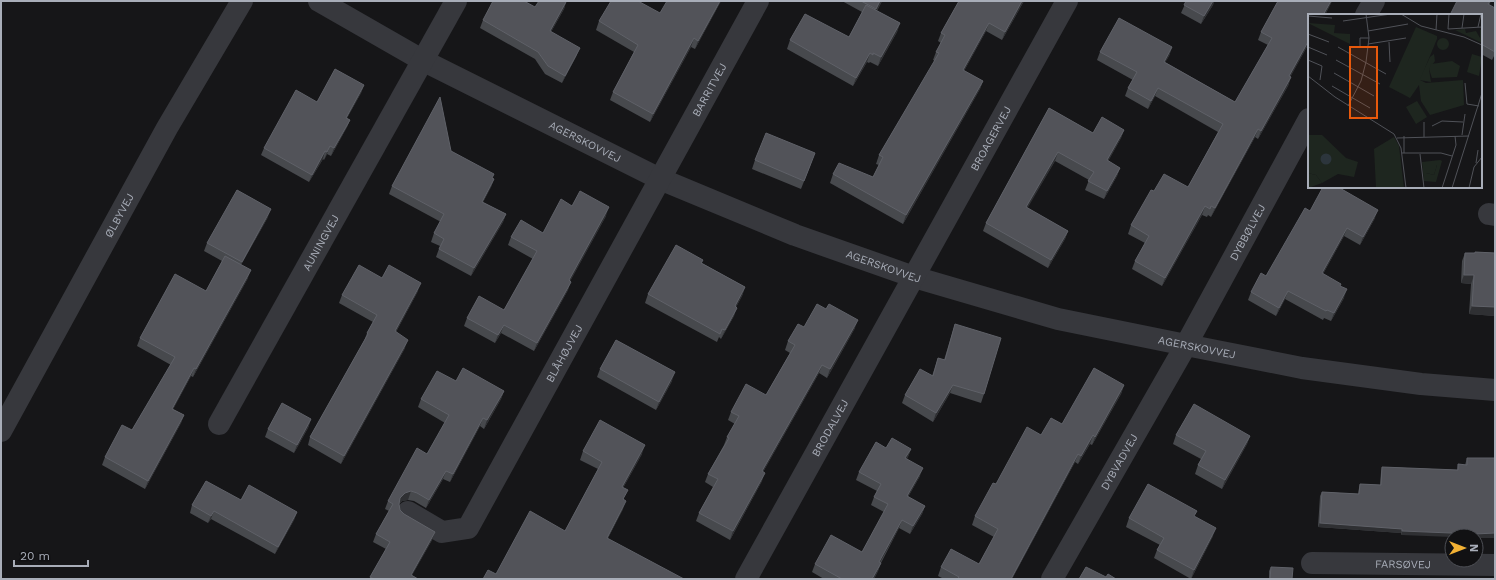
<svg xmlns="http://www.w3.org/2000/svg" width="1496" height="580" font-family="'Work Sans',sans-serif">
  <rect width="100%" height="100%" fill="#161618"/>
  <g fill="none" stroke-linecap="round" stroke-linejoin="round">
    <g stroke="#37383d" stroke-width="22">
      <path id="s1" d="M319,1L422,60L660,179L795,235L914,277L1058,319L1186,345L1302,368L1421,384L1495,390"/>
      <path d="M1366,15L1374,1"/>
      <path d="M1489,214L1495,215"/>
      <path id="s2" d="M219,424L456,1"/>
      <path id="s3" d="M1,431L167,128L242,1"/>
      <path id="s4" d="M408,512L442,532L468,528L758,1"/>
      <path id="s5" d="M1312,563L1495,565"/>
      <path id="s6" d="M746,579L1067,1"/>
      <path id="s7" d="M1052,579L1186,345L1309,119"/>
    </g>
  </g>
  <g fill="#47494d">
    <path d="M721,1L695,49L691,47L650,122L610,100L613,92L634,52L596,30L599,21L660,13Z"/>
    <path d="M842,1H882L877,11L900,23L897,32L878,66L870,62L869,63L867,62L853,86L787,49L790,40L849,37L862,12Z"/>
    <path d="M959,1H1024L1002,40L986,31L964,71L983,81L980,89L903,224L830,183L833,174L873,177L879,165L876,164L879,155L935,61L933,60L936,52L941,43L938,41L941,33Z"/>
    <path d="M1184,1H1214L1213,5L1201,24L1181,13L1186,2Z"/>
    <path d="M1278,1H1332L1325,15H1309V43L1290,77H1291L1288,86L1258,139L1255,137L1211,217L1208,215L1207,217L1202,215L1162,286L1132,269L1135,261L1145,243L1128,234L1131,225L1154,191L1188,187L1218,132L1155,96L1148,109L1125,96L1128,88L1133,80L1097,60L1100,52L1172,47L1169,56L1165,62L1235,102L1268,45L1258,40L1261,32Z"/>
    <path d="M1457,1H1491L1489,5L1495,54L1492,60L1481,54V15Z"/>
    <path d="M566,2L564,9L551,32L577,55L562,83L545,74L535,59L480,28L483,20L535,7Z"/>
    <path d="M364,85L361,93L347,118L350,120L347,127L331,156L327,154L324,160L323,159L309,182L261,155L264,148L317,102Z"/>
    <path d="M1049,108L1093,133L1124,130L1121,138L1108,161L1120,168L1117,176L1104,199L1085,190L1089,180L1055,161L1027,208L1068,231L1065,239L1048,268L983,231L986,223Z"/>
    <path d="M451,151L494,179L491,187L483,202L506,214L503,222L471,276L436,257L440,246L431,242L434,233L441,222L389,194L392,186Z"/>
    <path d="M755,160L812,161L801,189L752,169Z"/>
    <path d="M572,206L606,216L570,281L568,290L534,351L501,333L495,343L464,326L467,318L504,310L533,259L508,245L511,237L543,233Z"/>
    <path d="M1310,211L1375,218L1360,245L1344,236L1323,274L1340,286L1344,298L1331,321L1324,318L1323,320L1285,299L1276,316L1248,300L1251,292L1266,276Z"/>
    <path d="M268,217L241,265L248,278L193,377L191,376L173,409L184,415L181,423L145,489L102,465L105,457L132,430L171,365L137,346L140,338L206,291L222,261L204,251L207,243Z"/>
    <path d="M1475,252L1495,253V316L1469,314L1471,284L1461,283L1462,261L1465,253H1475Z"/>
    <path d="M703,260L702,263L745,287L742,296L736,307L734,316L721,339L719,337L717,342L645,303L648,294Z"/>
    <path d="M382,278L418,291L396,332L405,348L341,464L308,445L310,437L364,341L367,333L373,322L339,303L342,295Z"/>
    <path d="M955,324L984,394L981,403L950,393L933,422L902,403L905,395L932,376L938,358L944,360Z"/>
    <path d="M804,327L855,328L827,378L819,373L763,472L762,481L730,540L696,521L699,513L713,487L705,482L708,474L724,445L727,437L735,424L728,420L731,412L766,395L790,353L785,350L788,341Z"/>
    <path d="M600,369L672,381L656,410L597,377Z"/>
    <path d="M456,381L504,391L501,399L484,429L480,426L450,482L443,479L426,508L414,501L408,500L402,501L399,504L400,510L404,514L435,532L432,540L412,575L418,579H369L386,549L373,542L376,534L389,511L385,509L388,501L427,454L445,423L418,407L421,399Z"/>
    <path d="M1124,385L1121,394L1092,445L1090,444L1078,464L1075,462L1012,579H944L938,576L941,567L979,564L994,537L972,525L975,516L996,484L1041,435L1062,424Z"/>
    <path d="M311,419L308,428L294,453L265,437L268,429Z"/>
    <path d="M1176,435L1250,436L1247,444L1222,489L1195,474L1198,465L1201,459L1173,444Z"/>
    <path d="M886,448L911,449L907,459L920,476L908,497L925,506L922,514L910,534L899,528L881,563L878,571L874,579H824L812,572L815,564L862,552L884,512L871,505L874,497L877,491L856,480L859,472Z"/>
    <path d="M583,451L642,454L623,488L624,499L623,509L608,538L496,574L565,531L598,469L580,460Z"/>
    <path d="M1467,458H1495L1401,535V533L1318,527L1320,496L1322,492L1358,494L1359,488L1360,484L1380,485L1381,472L1382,467L1457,470L1458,464L1465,465Z"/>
    <path d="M241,500L297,512L294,520L275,554L211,519L208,523L190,513L192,505Z"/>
    <path d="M1195,517L1213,536L1191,579L1154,558L1157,550L1160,545L1126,527L1129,518Z"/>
    <path d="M1271,567L1292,579H1269V571Z"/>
  </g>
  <g fill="#2f3033">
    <path d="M720,1H721L695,49L698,41Z"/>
    <path d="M880,1H882L873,18L876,9Z"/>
    <path d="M1022,1H1024L1002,40L1005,32Z"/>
    <path d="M1213,1H1214L1213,5L1201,24L1204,16Z"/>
    <path d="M1331,1H1332L1325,15H1323Z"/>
    <path d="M566,2L564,9L547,39L550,31Z"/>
    <path d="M900,23L897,32L878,66L881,57Z"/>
    <path d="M989,23L986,31L960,78L963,70Z"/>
    <path d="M694,38L691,47L650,122L653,114Z"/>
    <path d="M1309,40V43L1286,85L1289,76Z"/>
    <path d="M1172,47L1169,56L1161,70L1164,62Z"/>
    <path d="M580,48L577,55L562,83L565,76Z"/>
    <path d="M870,53L867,62L853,86L856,78Z"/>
    <path d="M1291,77L1288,86L1258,139L1261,131Z"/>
    <path d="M983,81L980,89L903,224L906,215Z"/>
    <path d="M364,85L361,93L343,125L346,118Z"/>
    <path d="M1158,88L1155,96L1148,109L1151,101Z"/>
    <path d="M350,120L347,127L331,156L334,148Z"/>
    <path d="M1258,129L1255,137L1211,217L1215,208Z"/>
    <path d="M1124,130L1121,138L1104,169L1107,160Z"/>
    <path d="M330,146L327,154L324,160L327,152Z"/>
    <path d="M325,151L323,159L309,182L312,175Z"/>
    <path d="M1058,152L1055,161L1023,216L1026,207Z"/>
    <path d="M1120,168L1117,176L1104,199L1107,191Z"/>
    <path d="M494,179L491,187L479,210L482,202Z"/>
    <path d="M1205,206L1202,215L1162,286L1165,278Z"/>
    <path d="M609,207L606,216L566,289L569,280Z"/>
    <path d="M271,209L268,217L238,270L242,262Z"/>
    <path d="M1378,210L1375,218L1360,245L1363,237Z"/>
    <path d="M506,214L503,222L471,276L474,268Z"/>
    <path d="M1347,228L1344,236L1319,281L1322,273Z"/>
    <path d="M1068,231L1065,239L1048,268L1051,260Z"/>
    <path d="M251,270L248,278L193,377L196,369Z"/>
    <path d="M1464,275H1474L1471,284L1461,283Z"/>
    <path d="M571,282L568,290L534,351L537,343Z"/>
    <path d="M421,283L418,291L392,339L395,331Z"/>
    <path d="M745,287L742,296L732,315L735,306Z"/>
    <path d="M1347,289L1344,298L1331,321L1334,313Z"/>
    <path d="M1288,291L1285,299L1276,316L1279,308Z"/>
    <path d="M1472,306L1495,307V316L1469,314Z"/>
    <path d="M737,308L734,316L721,339L725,330Z"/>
    <path d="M858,320L855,328L827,378L830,369Z"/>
    <path d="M504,325L501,333L495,343L498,335Z"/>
    <path d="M408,340L405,348L341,464L344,456Z"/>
    <path d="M822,365L819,373L759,479L762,471Z"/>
    <path d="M194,368L191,376L169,417L172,409Z"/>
    <path d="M675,372L672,381L656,410L659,402Z"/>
    <path d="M953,385L950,393L933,422L936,413Z"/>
    <path d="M1124,385L1121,394L1092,445L1095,437Z"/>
    <path d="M504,391L501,399L484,429L487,420Z"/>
    <path d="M184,415L181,423L145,489L148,481Z"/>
    <path d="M483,418L480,426L450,482L453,474Z"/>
    <path d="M311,419L308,428L294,453L297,445Z"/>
    <path d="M1093,435L1090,444L1078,464L1081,456Z"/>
    <path d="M1250,436L1247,444L1222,489L1225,480Z"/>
    <path d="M645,445L642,454L619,495L622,487Z"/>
    <path d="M911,449L908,457L902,466L905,458Z"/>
    <path d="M1078,454L1075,462L1012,579H1011Z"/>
    <path d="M923,468L920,476L904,504L907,496Z"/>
    <path d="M446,471L443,479L426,508L429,500Z"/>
    <path d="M765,473L762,481L730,540L733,531Z"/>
    <path d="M411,491L408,500L402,501L397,506L400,498L405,493Z"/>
    <path d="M626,501L623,509L604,546L607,538Z"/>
    <path d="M925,506L922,514L910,534L913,526Z"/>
    <path d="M214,511L211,519L208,523L211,516Z"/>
    <path d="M297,512L294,520L275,554L278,547Z"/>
    <path d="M902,520L899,528L876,570L879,562Z"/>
    <path d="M1320,523L1402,529L1401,533L1318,527Z"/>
    <path d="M1216,528L1213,536L1191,579L1194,570Z"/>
    <path d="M1402,531L1495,533V538H1476V536H1452V537L1401,535Z"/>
    <path d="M435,532L432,540L410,579L411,575Z"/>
    <path d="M881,563L878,571L874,579H872Z"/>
  </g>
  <g fill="#525359" stroke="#5f6168">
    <path d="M493,1H524L535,7L539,1H565L566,2L550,31L580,48L565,76L548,66L538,52L483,20Z"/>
    <path d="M611,1H638L660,13L667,1H720L698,41L694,38L653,114L613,92L638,45L599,21Z"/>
    <path d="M861,1H880L876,9Z"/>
    <path d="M959,1H1022L1005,32L989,23L963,70L983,81L906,215L833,174L839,163L873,177L883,157L879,155L939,53L936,52L945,35L941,33Z"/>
    <path d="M1186,1H1213L1204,16L1184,5Z"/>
    <path d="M1278,1H1331L1323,15H1309V40L1289,76L1291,77L1261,131L1258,129L1215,208L1211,206L1210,209L1205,206L1165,278L1135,261L1149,236L1131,225L1151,190L1154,191L1164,174L1188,187L1223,124L1158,88L1151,101L1128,88L1137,72L1100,52L1119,18L1172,47L1164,62L1235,102L1272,38L1261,32Z"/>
    <path d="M1457,1H1490L1488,4L1495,8V52L1481,44V15H1450Z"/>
    <path d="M866,5L900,23L881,57L873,53V55L870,53L856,78L790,40L805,14L849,37Z"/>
    <path d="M335,69L364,85L346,118L350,120L334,148L330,146L327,152L325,151L312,175L264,148L296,90L317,102Z"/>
    <path d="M440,97L451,151L494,174L492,178L494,179L482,202L506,214L474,268L439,249L444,239L434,233L444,214L392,186Z"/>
    <path d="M1049,108L1093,133L1102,117L1124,130L1107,160L1120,168L1107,191L1088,181L1094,172L1058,152L1026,207L1068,231L1051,260L986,223Z"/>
    <path d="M766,133L815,153L804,181L755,160Z"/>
    <path d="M1323,187H1338L1378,210L1363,237L1347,228L1322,273L1341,284L1340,286L1347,289L1334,313L1327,310L1326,311L1288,291L1279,308L1251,292L1261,273L1266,276L1305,208L1310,211Z"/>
    <path d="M237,190L271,209L242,262L207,243Z"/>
    <path d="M580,191L609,207L569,280L571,282L537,343L504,325L498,335L467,318L479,296L504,310L537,251L511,237L521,220L543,233L561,199L572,206Z"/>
    <path d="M676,245L703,260L701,263L745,287L735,306L737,308L725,330L722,329L720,334L648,294Z"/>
    <path d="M1475,252L1495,253V307L1472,306L1474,275H1464L1465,253H1475Z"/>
    <path d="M225,256L251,270L196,369L194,368L172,409L184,415L148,481L105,457L122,425L132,430L175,357L140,338L175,274L206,291Z"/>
    <path d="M359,265L382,278L389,265L421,283L395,331L408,340L344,456L310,437L368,334L367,333L377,315L342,295Z"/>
    <path d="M817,304L826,309L829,304L858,320L830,369L822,365L762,471L765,473L733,531L699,513L718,479L708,474L729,438L727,437L739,416L731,412L746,384L766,395L795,345L788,341L798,324L804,327Z"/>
    <path d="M955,324L1001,338L984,394L953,385L936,413L905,395L920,369L933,376L938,358L945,360Z"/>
    <path d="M616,340L675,372L659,402L600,369Z"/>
    <path d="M463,368L504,391L487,420L483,418L453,474L446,471L429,500L417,493L411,491L405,493L400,498L399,504L400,510L404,514L435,532L411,575L418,579H374L370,577L390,542L376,534L393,504L388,501L417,448L427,454L449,415L421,399L437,371L456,381Z"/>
    <path d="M1094,368L1124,385L1095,437L1093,435L1081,456L1078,454L1011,579H957L959,577L941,567L951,549L979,564L998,529L975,516L993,483L996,484L1027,427L1041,435L1051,418L1062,424Z"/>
    <path d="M282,403L311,419L297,445L268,429Z"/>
    <path d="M1194,404L1250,436L1225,480L1198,465L1206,451L1176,435Z"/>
    <path d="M600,420L645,445L622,487L628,490L623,499L626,501L607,538L684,579H483L488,570L496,574L530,511L565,531L602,462L583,451Z"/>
    <path d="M892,438L911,449L905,458L923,468L907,496L925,506L913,526L902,520L879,562L881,563L872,579H842L815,564L831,535L862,552L888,504L874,497L881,484L859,472L876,442L886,448Z"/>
    <path d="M1467,458H1495V533L1475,534L1402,531V529L1320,523L1322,492L1359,494L1360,484L1381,485L1382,467L1458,470V464L1467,465Z"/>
    <path d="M206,481L241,500L249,485L297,512L278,547L214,511L211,516L192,505Z"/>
    <path d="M1148,484L1197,511L1194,516L1216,528L1194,570L1157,550L1164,538L1129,518Z"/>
    <path d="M1086,567L1106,577L1108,574L1116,579H1079Z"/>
    <path d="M1271,567L1293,568L1292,579H1270Z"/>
  </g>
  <g text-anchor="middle" stroke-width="3" stroke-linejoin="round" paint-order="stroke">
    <g font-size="11" fill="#a8adb8" stroke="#111113">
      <text dy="4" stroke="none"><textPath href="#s4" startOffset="566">BARRITVEJ</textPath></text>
      <text dy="4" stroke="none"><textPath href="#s6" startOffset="504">BROAGERVEJ</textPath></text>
      <text dy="4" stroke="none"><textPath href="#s1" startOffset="301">AGERSKOVVEJ</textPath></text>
      <text dy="4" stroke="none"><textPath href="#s3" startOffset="246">ØLBYVEJ</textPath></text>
      <text dy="4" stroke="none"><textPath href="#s7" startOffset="398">DYBBØLVEJ</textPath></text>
      <text dy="4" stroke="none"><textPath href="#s2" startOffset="208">AUNINGVEJ</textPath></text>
      <text dy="4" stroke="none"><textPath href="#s1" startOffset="625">AGERSKOVVEJ</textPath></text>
      <text dy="4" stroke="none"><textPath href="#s1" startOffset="949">AGERSKOVVEJ</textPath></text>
      <text dy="4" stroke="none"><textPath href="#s4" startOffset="265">BLÅHØJVEJ</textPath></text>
      <text dy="4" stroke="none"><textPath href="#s6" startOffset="173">BRODALVEJ</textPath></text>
      <text dy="4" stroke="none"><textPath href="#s7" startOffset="135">DYBVADVEJ</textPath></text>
      <text dy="4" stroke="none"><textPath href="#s5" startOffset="91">FARSØVEJ</textPath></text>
    </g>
  </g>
  <g transform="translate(1308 14)">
    <rect width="174" height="174" fill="#161618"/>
    <path d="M157,15L158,19L168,17L172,24V16H174V29L147,16ZM126,150L129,151L126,161L118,159V151ZM0,159L8,161L14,169L0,174Z" fill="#1e261f"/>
    <path d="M0,121H14L38,144L50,148L46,163L30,160L14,169L8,161L0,159ZM86,123L91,132L96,174H68L66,135ZM132,146L134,147L128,168L116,167L114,148ZM118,151H129L126,161L118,159Z" fill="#1e261f" fill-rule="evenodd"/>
    <path d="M0,9L27,11L26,19L42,20V30ZM126,40L127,47L121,55L123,68L111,66L122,43Z" fill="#1e261f"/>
    <path d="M108,13L129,22V25L112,66L118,69L155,66L156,91L122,101L113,87L111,71L102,84L81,73ZM129 30a6 6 0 1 1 12 0a6 6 0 1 1-12 0ZM164,40L174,43L171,62L159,58ZM144,47L152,52L149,63L124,64L121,55L123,50ZM109,87L119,103L108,110L98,93Z" fill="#1e261f"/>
    <path d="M12.5 145a5.5 5.5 0 1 1 11 0a5.5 5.5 0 1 1-11 0Z" fill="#2c353c"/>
    <path fill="none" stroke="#505258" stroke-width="1" d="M93,0L113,12L156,23L174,31M141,0L140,15L174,13M0,2L24,4M35,7L83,0M170,13L173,0M154,14L156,0M128,16L129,0M60,17L100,10M0,20L21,28M81,28L82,48M60,30L98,24M0,33L19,41M30,33L78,60M52,34V24H61M0,46L14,52L12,66M28,46L72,70M26,59L66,82M0,62L27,83L86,120L93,134L98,174M157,69L159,90L171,92M24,72L62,94M40,92L53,67L58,48L61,24L58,0M124,112L134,107L155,108M154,121L157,100M116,123V108M89,124L161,122M94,139H133L144,142M96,139V122M112,140L116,174M168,149L170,136M134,174L148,131L147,122M144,174L174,79M161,174L166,153L174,143"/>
    <path fill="#e8590c" fill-opacity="0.15" stroke="#e8590c" stroke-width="2" d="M42,33H69V104H42Z"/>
    <rect width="174" height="174" fill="none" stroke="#a8adb8" stroke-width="2"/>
  </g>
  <rect width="1496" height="580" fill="none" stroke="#a8adb8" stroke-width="4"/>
  <g transform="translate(1464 548) rotate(90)"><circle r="19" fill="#111113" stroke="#4d4f55"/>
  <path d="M0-3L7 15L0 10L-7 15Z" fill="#f2b134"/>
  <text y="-6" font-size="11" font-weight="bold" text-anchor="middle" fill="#a8adb8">N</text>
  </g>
  <path d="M14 560v6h74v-6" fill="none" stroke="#a8adb8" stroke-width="2"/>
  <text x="20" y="560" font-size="12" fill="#a8adb8" stroke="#111113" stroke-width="3" paint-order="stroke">20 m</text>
</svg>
